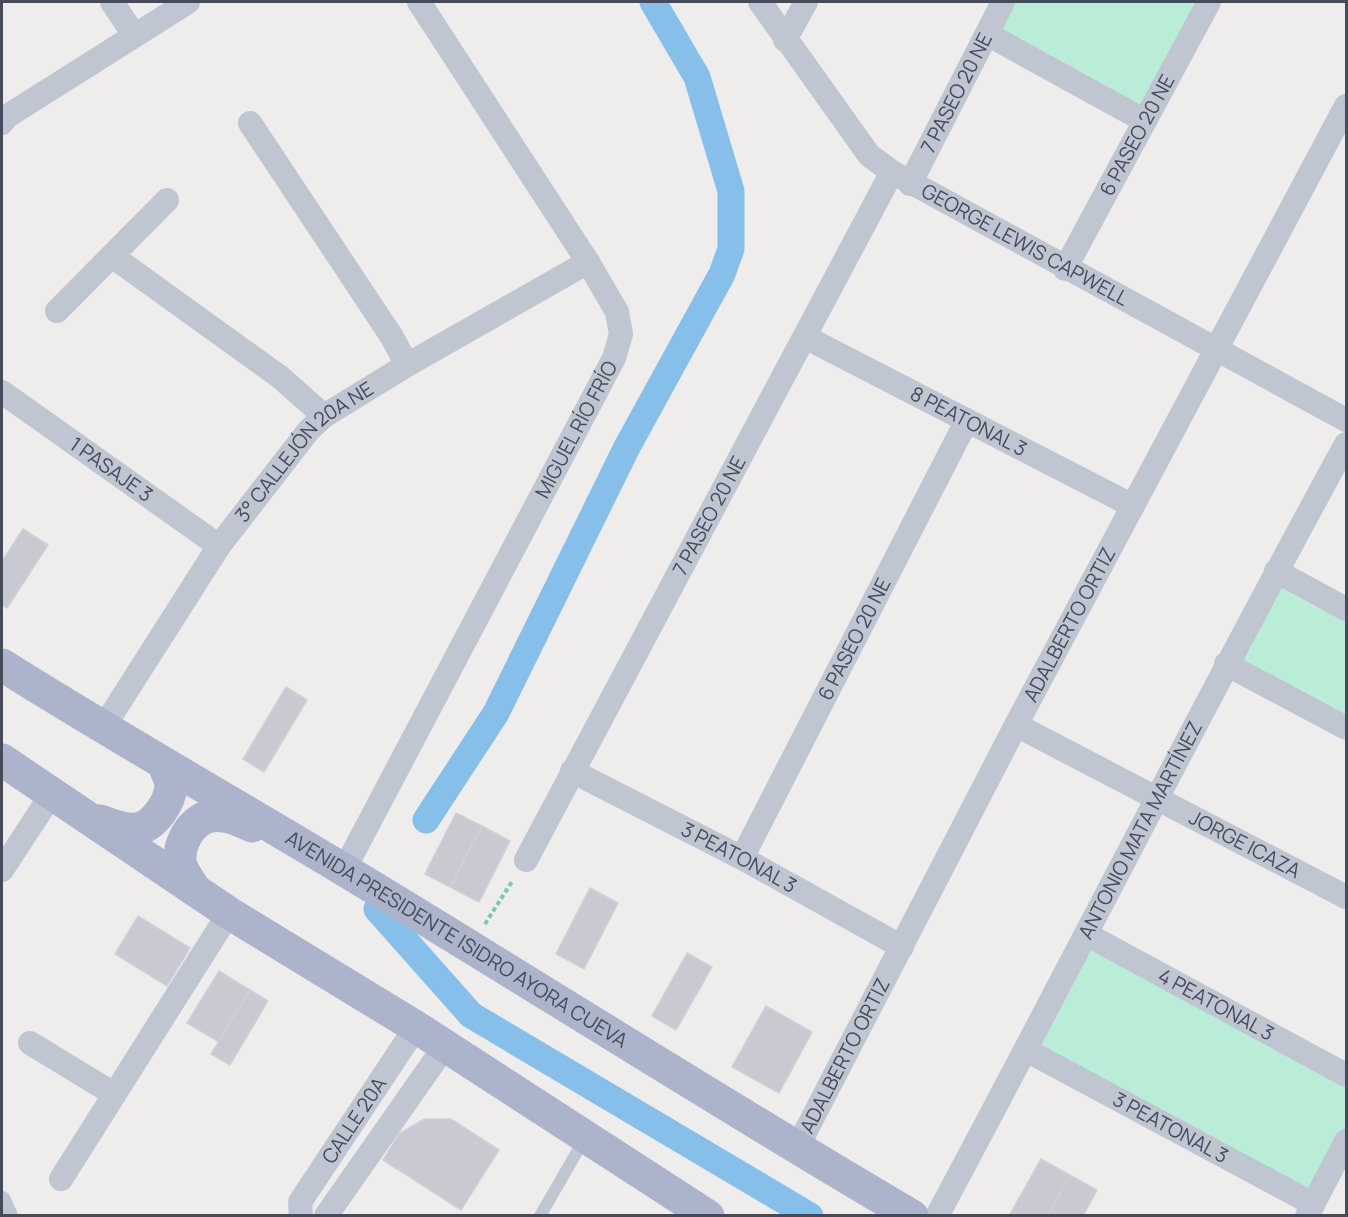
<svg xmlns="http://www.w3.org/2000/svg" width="1348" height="1217" font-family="Manrope,sans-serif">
  <rect width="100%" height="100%" fill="#efecec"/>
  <g fill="#b9edd8">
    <path d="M1003,2H1193L1205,8L1145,121L987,34Z"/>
    <path d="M1276,571L1346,609V726L1226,664Z"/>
    <path d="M1086,934L1346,1075V1141L1313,1204L1026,1050Z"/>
  </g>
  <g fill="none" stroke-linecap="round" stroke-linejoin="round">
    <g stroke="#86c0ea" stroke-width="27">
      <path d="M426,820L496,713L627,447L722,274L731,249V191L697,77L653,2"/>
      <path d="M377,909L471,1015L810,1216"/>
    </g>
  </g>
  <g fill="#c9c9d2" stroke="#d0d0d8" stroke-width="1.5">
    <path d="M23,529L48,545L7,608L2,605V561Z"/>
    <path d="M286,687L307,700L264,772L243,759Z"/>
    <path d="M456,813L482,826L450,887L425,874Z"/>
    <path d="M482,826L510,841L479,902L450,887Z"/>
    <path d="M590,888L618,903L584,969L556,954Z"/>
    <path d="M138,916L190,948L167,986L115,954Z"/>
    <path d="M687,953L712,967L676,1030L652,1016Z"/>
    <path d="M219,971L250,990L219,1042L187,1023Z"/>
    <path d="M250,990L268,1001L230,1065L211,1054Z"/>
    <path d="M766,1006L812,1032L779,1093L732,1067Z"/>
    <path d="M424,1119H451L499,1150L461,1210L383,1160L399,1134Z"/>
    <path d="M1041,1159L1070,1175L1048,1216H1009Z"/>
    <path d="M1070,1175L1097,1190L1083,1216H1048Z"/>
  </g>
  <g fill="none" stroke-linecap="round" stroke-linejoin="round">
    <path stroke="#72cab2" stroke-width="4" stroke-dasharray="4.5 3" stroke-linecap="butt" d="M485,924L513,880"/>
    <path stroke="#bfc5d1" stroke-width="12" d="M540,1216L585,1138"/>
    <path stroke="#bfc5d1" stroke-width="18" d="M2,1200L9,1216"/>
    <g stroke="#bfc5d1" stroke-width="24">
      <path d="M112,2L134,35"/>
      <path id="s1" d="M760,2L869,155L892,172L1346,420"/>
      <path d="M987,34L1145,121"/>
      <path d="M785,40L806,2"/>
      <path d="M2,123L6,117L188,2"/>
      <path d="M250,123L392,337L407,365"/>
      <path id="s2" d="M910,184L1003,2"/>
      <path d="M112,256L280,377L324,416"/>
      <path id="s3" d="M1065,269L1209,2"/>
      <path d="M57,311L167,200"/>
      <path id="s4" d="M805,337L1133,506"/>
      <path id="s5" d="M2,392L219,546"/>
      <path d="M1276,571L1346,609"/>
      <path d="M1226,664L1346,728"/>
      <path id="s6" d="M1016,725L1346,897"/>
      <path id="s7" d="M103,728L219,546L309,430L324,416L407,365L588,262"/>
      <path id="s8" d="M572,771L742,858L902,947"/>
      <path id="s9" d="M742,858L967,420"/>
      <path id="s10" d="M526,860L892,172"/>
      <path d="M2,870L53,792"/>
      <path id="s11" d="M344,870L614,358L621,334L617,312L588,262L419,2"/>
      <path id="s12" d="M1086,934L1346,1075"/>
      <path d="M30,1043L114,1094"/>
      <path id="s13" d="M1026,1050L1313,1204"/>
      <path id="s14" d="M797,1148L1016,725L1346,106"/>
      <path d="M61,1179L229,913"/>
      <path id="s15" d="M301,1216L300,1202L416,1027"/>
      <path d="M326,1216L445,1046"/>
      <path id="s16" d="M937,1216C1075,959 1206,699 1346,444"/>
      <path d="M1307,1216L1346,1141"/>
    </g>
    <g stroke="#abb4cb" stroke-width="33">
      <path id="s17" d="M2,665C113,735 228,800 341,868C532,983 719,1103 912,1216"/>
      <path d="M2,760L229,913L416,1027L708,1216"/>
      <path d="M100,821C112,825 125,831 137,829C154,826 170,803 171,786C171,780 166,771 164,764"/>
      <path d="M195,890C191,883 184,874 181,866C176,847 191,818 212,816C226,814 239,820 252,826"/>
    </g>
  </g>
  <g text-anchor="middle" stroke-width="5" stroke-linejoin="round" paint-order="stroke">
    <g font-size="20" fill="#454b59" stroke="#fff">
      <text dy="7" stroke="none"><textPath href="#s2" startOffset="102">7 PASEO 20 NE</textPath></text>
      <text dy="7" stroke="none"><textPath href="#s3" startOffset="152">6 PASEO 20 NE</textPath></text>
      <text dy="7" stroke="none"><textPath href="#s1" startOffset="368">GEORGE LEWIS CAPWELL</textPath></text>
      <text dy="7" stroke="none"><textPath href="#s4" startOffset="184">8 PEATONAL 3</textPath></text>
      <text dy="7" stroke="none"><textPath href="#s11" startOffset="498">MIGUEL RÍO FRÍO</textPath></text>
      <text dy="7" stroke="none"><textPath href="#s7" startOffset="344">3° CALLEJÓN 20A NE</textPath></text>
      <text dy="7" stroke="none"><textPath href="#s5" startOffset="134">1 PASAJE 3</textPath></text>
      <text dy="7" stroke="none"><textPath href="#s10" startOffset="390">7 PASEO 20 NE</textPath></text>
      <text dy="7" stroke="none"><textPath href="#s14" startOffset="590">ADALBERTO ORTIZ</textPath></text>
      <text dy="7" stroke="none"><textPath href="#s9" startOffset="246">6 PASEO 20 NE</textPath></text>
      <text dy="7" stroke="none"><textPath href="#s16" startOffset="436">ANTONIO MATA MARTÍNEZ</textPath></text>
      <text dy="7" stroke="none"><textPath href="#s6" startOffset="258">JORGE ICAZA</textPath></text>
      <text dy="7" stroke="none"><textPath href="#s8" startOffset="188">3 PEATONAL 3</textPath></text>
      <text dy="7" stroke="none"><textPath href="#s17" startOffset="531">AVENIDA PRESIDENTE ISIDRO AYORA CUEVA</textPath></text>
      <text dy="7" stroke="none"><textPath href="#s12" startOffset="148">4 PEATONAL 3</textPath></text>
      <text dy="7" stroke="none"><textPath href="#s14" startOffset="104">ADALBERTO ORTIZ</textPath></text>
      <text dy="7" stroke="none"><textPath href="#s15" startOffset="112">CALLE 20A</textPath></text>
      <text dy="7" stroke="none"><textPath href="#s13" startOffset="164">3 PEATONAL 3</textPath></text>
    </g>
  </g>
  <rect width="1348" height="1217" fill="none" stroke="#454b59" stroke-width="6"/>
</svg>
